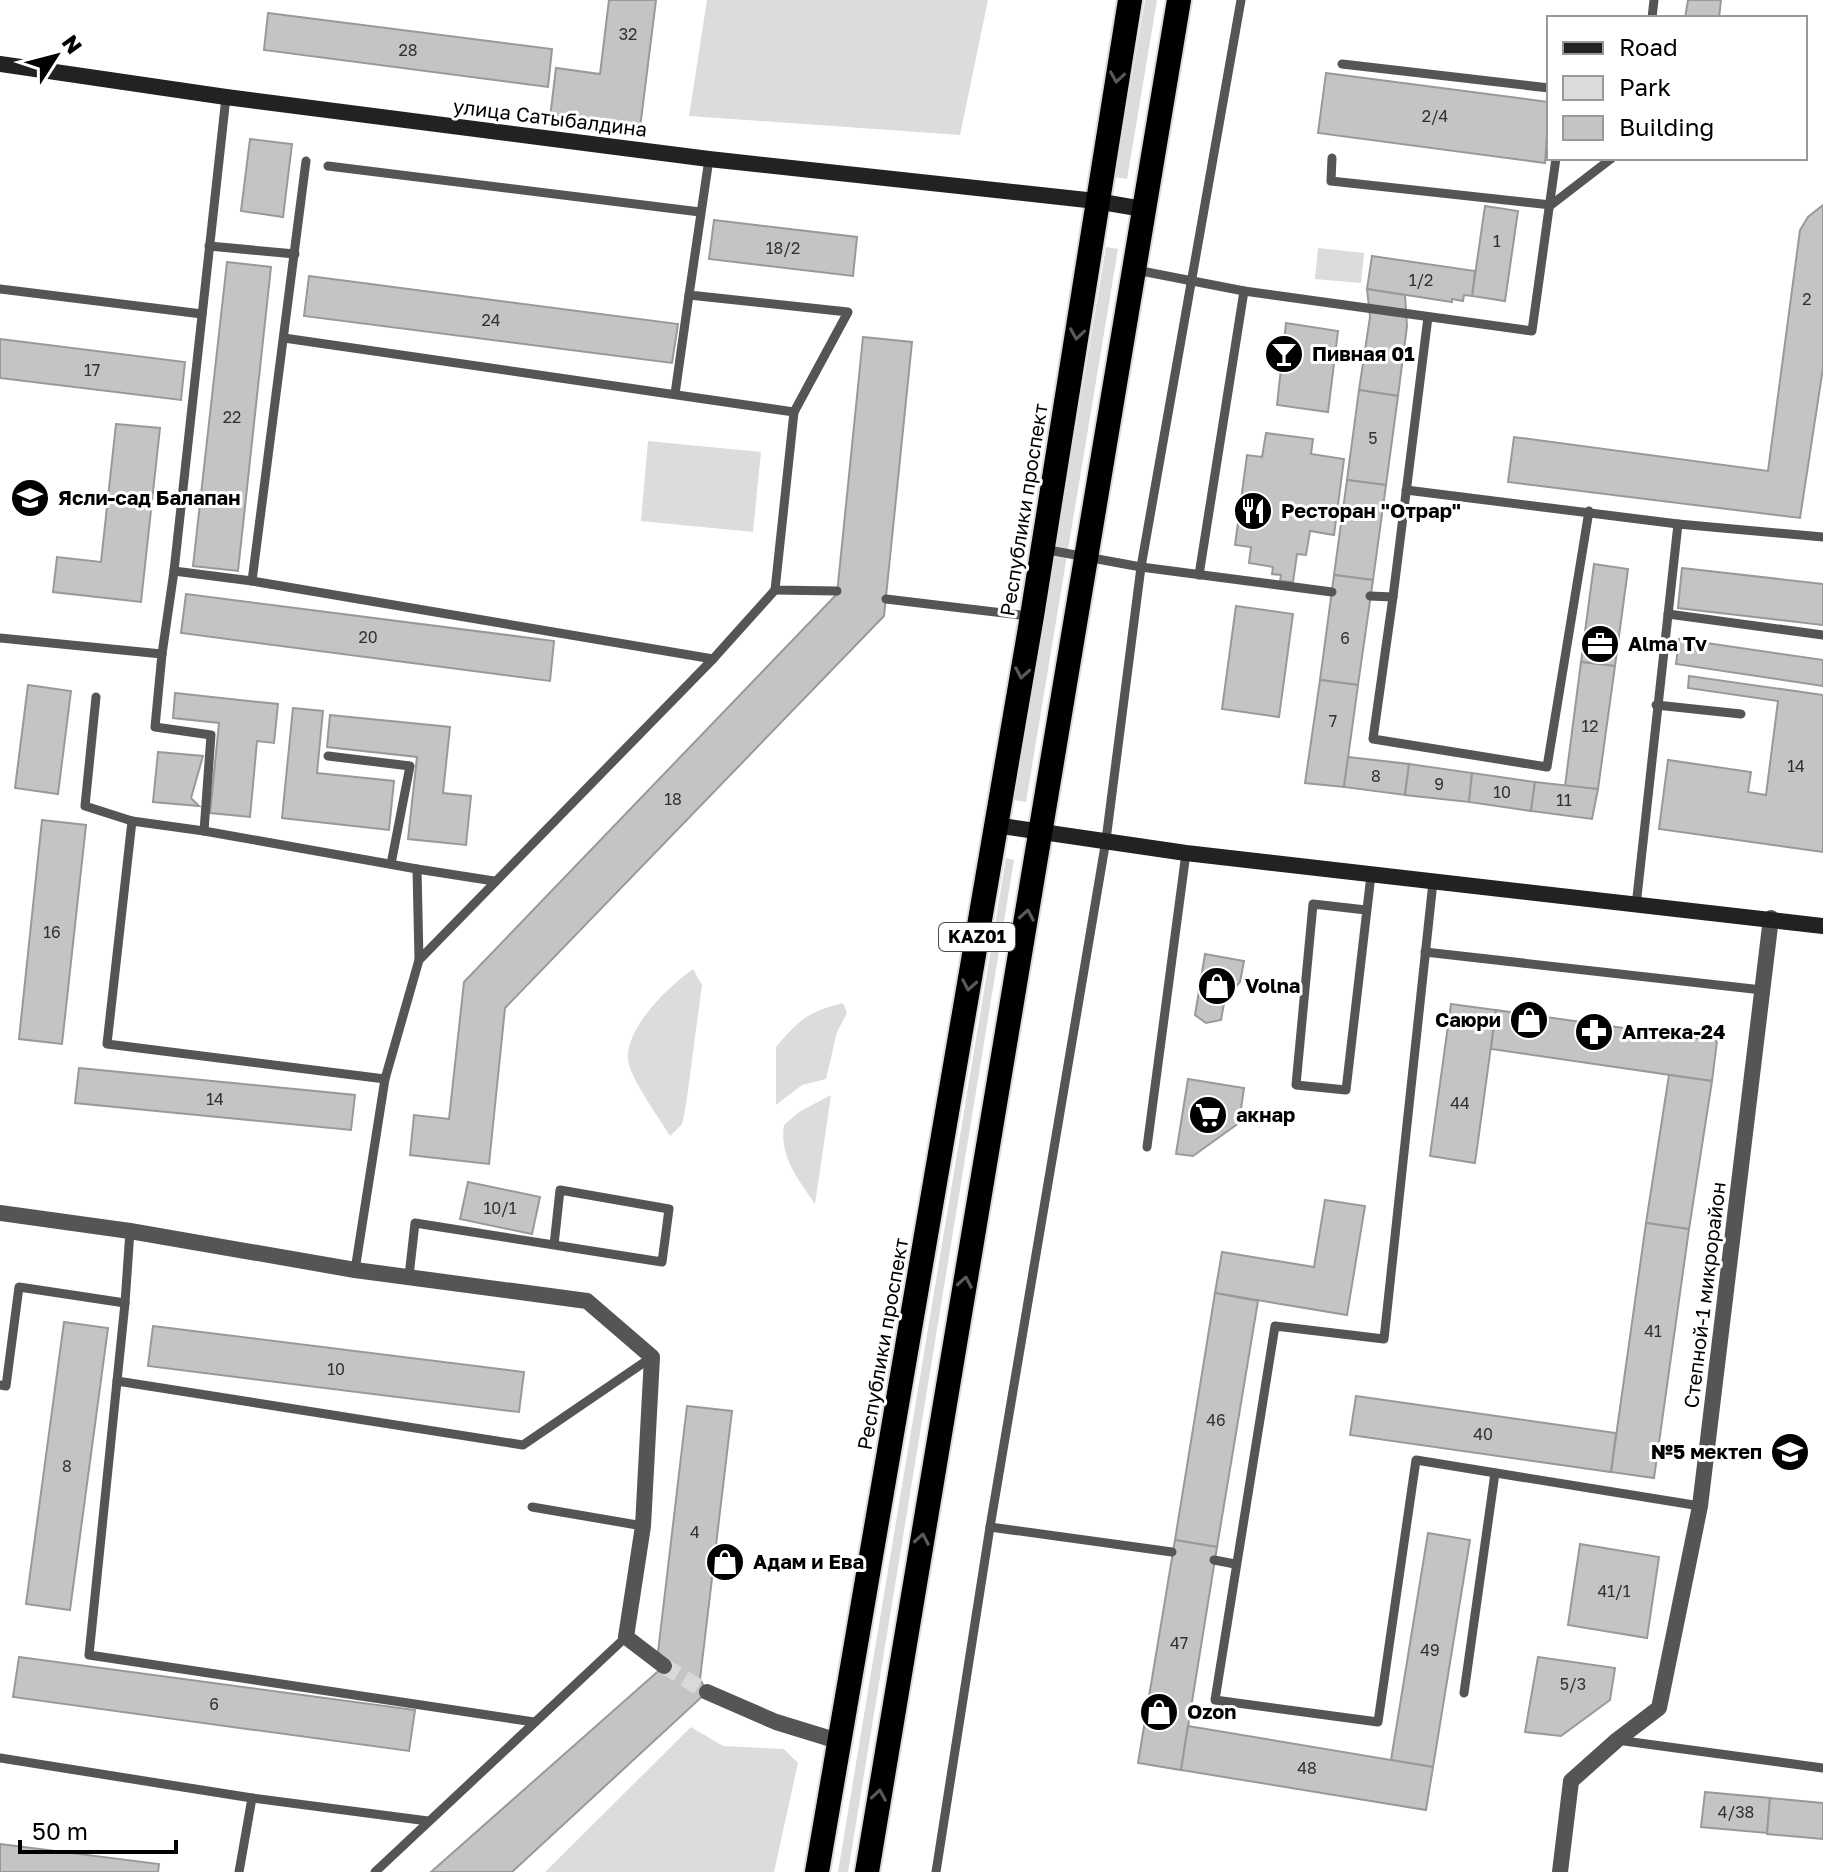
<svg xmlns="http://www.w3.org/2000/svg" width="1823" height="1872" font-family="'Golos Text',sans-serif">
  <rect width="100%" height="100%" fill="#fff"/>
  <g fill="#dcdcdc">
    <path d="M707,0H988L960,135L689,116Z"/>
    <path d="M1145,0H1157L1127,179L1115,177Z"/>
    <path d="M1106,247L1118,249L1026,802L1014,800Z"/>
    <path d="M1318,248L1364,253L1361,283L1315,279Z"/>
    <path d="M648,441L761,452L753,532L641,521Z"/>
    <path d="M1006,858L1014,860L848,1872H838Z"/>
    <path d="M693,969L702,985L686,1105L682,1124L670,1136C660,1119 629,1077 628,1059C626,1027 669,986 693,969Z"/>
    <path d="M843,1003L847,1013L837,1032L826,1079L802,1085L776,1105V1047C799,1020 807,1012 843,1003Z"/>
    <path d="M831,1095L815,1204C798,1179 779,1156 784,1125L799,1112Z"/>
    <path d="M691,1727L723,1746L784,1749L798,1763L774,1872H545Z"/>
  </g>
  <g fill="#c4c4c4" stroke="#999" stroke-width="2">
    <path d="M609,0H656L639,136L549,126L556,68L600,74Z"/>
    <path d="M1688,0H1721L1719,18H1685Z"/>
    <path d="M268,13L552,49L548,87L264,50Z"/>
    <path d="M1326,73L1549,102L1545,163L1318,133Z"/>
    <path d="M250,139L292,144L283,217L241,211Z"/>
    <path d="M1823,205V368L1800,518L1508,482L1514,437L1768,471L1800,230L1808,217Z"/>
    <path d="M1485,206L1518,211L1505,301L1472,296Z"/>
    <path d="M714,220L857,237L853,276L709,259Z"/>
    <path d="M1372,256L1475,271L1472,296L1464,295L1463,301L1452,299V302L1367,289Z"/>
    <path d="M227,262L271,267L238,571L193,566Z"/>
    <path d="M309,276L678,324L672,363L304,316Z"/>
    <path d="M1367,289L1405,295L1407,326L1398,396L1359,390L1370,317Z"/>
    <path d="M1286,323L1338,331L1328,412L1277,405Z"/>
    <path d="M863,337L912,342L884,616L505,1008L489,1164L410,1155L414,1115L449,1119L464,982L837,594Z"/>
    <path d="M0,339L185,362L181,400L0,378Z"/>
    <path d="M1359,390L1398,396L1386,485L1347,480Z"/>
    <path d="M116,424L160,428L141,602L53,592L57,557L101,562Z"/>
    <path d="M1266,433L1313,439L1311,454L1344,459L1334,535L1310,531L1306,555L1297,554L1293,582L1280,581L1281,575L1272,574L1273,567L1249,563L1251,547L1235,545L1247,455L1262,457Z"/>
    <path d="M1347,480L1386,485L1373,580L1334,575Z"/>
    <path d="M1594,564L1628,569L1615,666L1581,662Z"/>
    <path d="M1682,568L1823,584V625L1678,608Z"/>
    <path d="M1334,575L1373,580L1358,685L1320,680Z"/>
    <path d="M186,594L554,641L550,681L181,633Z"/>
    <path d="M1236,606L1293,614L1279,717L1222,709Z"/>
    <path d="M1679,639L1823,660V686L1676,664Z"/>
    <path d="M1581,662L1615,666L1598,789L1565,786Z"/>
    <path d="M1689,676L1823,695V852L1659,829L1668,760L1751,772L1748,792L1766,795L1778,701L1688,688Z"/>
    <path d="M1320,680L1358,685L1344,787L1305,783Z"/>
    <path d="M28,685L71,691L58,794L15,788Z"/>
    <path d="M175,693L278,704L274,743L257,741L250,817L210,813L219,723L173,718Z"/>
    <path d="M293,708L323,711L317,773L394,781L389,830L282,818Z"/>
    <path d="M330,715L450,727L443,793L471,796L466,845L408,839L417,757L327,747Z"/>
    <path d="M158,752L203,756L191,798L199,806L153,802Z"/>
    <path d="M1348,757L1409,764L1405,795L1344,787Z"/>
    <path d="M1409,764L1472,773L1469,802L1405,795Z"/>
    <path d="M1472,773L1535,782L1531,811L1469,802Z"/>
    <path d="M1535,782L1598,789L1592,819L1531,811Z"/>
    <path d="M42,820L86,825L62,1044L19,1039Z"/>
    <path d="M1205,954L1244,961L1240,982L1225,998L1221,1020L1206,1023L1195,1015Z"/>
    <path d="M1451,1004L1496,1010L1475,1163L1430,1156Z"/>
    <path d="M1496,1010L1717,1041L1712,1081L1491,1049Z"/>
    <path d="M79,1068L355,1095L351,1130L75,1103Z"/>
    <path d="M1669,1075L1712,1081L1689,1229L1646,1223Z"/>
    <path d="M1188,1079L1244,1088L1239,1123L1193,1156L1176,1154Z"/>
    <path d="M468,1182L540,1197L532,1234L460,1219Z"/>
    <path d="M1325,1200L1365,1206L1347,1315L1215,1293L1222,1252L1314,1267Z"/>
    <path d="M1646,1223L1689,1229L1654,1478L1611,1472Z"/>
    <path d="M1215,1293L1258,1301L1217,1547L1175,1540Z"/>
    <path d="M64,1322L108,1328L70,1610L26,1604Z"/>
    <path d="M153,1326L524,1372L519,1412L148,1366Z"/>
    <path d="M1356,1396L1616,1433L1611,1472L1350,1435Z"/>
    <path d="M687,1406L732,1411L700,1679L707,1692L512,1872H431L664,1666L658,1652Z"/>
    <path d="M1428,1533L1470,1540L1433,1767L1391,1760Z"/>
    <path d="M1175,1540L1217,1547L1181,1770L1138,1763Z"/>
    <path d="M1580,1544L1659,1557L1647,1638L1568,1625Z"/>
    <path d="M19,1657L415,1710L409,1751L13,1697Z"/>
    <path d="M1538,1657L1615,1668L1610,1700L1561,1736L1525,1732Z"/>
    <path d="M1188,1726L1433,1767L1426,1810L1181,1770Z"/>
    <path d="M1705,1792L1770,1798L1767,1833L1701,1827Z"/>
    <path d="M1770,1798L1823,1803V1839L1767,1834Z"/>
    <path d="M0,1844L159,1864L158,1872H0Z"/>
  </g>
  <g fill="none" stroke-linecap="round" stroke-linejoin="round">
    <path stroke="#d9d9d9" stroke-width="16" stroke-dasharray="16 8" stroke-linecap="butt" d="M664,1666L707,1692"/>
    <g stroke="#dbdbdb" stroke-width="28">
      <g id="highway">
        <path d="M817,1872L1032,616L1130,0"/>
        <path d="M867,1872L1179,0"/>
      </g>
    </g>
    <g stroke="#555" stroke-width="9">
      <path d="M1652,18L1654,0"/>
      <path d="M1342,64L1549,88"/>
      <path d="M1332,158L1331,181L1551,205L1612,158"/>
      <path d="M709,159L689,295L848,312L794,412L775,590L837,591"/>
      <path d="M328,166L700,212"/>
      <path d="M209,246L295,254"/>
      <path d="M1136,270L1244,291L1532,331L1556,158"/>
      <path d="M0,289L202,314"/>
      <path d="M1428,317L1393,597L1373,739L1547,767L1589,511"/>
      <path d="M284,338L794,412"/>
      <path d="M675,394L689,295"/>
      <path d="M1406,490L1678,524"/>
      <path d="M1043,549L1141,567L1332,592"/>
      <path d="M174,571L252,581L713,659"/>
      <path d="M1199,575L1244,291"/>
      <path d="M252,581L306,161"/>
      <path d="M1370,596L1393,597"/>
      <path d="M886,599L1029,616"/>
      <path d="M1668,614L1823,635"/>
      <path d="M0,638L162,654L174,571L226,97"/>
      <path d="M162,654L155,727L211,735L204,831L417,869L494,881"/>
      <path d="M96,697L85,806L132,821"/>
      <path d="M1656,705L1741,714"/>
      <path d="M328,756L410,766L391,864"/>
      <path d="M204,831L132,821L107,1044L385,1079L419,960L713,659L775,590"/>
      <path d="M417,869L419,960"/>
      <path d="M1433,882L1384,1339L1275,1326L1215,1700L1378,1722L1416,1460L1700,1506"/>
      <path d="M1636,906L1678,524L1823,537"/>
      <path d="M1366,910L1313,904L1296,1085L1346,1090L1371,875"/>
      <path d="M1425,952L1762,990"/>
      <path d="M1147,1147L1186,853"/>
      <path d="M355,1270L385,1079"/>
      <path d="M409,1276L415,1223L662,1262L669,1209L560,1190L554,1245"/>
      <path d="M125,1303L89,1655L534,1722"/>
      <path d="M117,1381L523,1445L652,1357"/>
      <path d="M0,1385L6,1386L19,1287L125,1303L130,1231"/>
      <path d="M532,1507L643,1526"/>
      <path d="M990,1527L1172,1552"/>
      <path d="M1214,1560L1235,1564"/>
      <path d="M1464,1693L1495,1473"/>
      <path d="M1617,1740L1823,1768"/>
      <path d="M0,1758L252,1798L428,1821"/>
      <path d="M239,1872L252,1798"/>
      <path d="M375,1872L626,1637"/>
      <path d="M936,1872L990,1527L1106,840L1141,567L1241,0"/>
    </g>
    <g stroke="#555" stroke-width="16">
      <path d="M0,1213L130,1231L355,1270L587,1301L652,1357L643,1526L626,1637L664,1666"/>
      <path d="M707,1692L776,1722L838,1741"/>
      <path d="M1560,1872L1571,1781L1617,1740L1659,1708L1700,1506L1771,918"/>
    </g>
    <g stroke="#222" stroke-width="16">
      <path d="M0,64L226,97L709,159L1096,201L1143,209"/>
      <path d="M995,825L1186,853L1823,926"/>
    </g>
    <use href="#highway" stroke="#000" stroke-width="24"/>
  </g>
  <defs><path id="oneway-chevron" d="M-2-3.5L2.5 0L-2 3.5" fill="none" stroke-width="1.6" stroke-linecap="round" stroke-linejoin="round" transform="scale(2)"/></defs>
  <g stroke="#595959">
    <use href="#oneway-chevron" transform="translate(1117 77) rotate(99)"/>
    <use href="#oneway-chevron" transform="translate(1077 334) rotate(99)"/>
    <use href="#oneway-chevron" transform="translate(1022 673) rotate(100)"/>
    <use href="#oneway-chevron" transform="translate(1027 915) rotate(-80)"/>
    <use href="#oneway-chevron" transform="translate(969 985) rotate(100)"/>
    <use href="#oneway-chevron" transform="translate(965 1282) rotate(-80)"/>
    <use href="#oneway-chevron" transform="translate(922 1539) rotate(-80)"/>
    <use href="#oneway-chevron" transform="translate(879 1795) rotate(-81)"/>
  </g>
  <defs>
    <g id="bar-disc" transform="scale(2)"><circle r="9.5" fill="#000" stroke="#fff"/><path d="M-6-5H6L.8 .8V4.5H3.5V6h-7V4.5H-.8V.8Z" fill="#fff"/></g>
    <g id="school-disc" transform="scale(2)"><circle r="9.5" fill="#000" stroke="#fff"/><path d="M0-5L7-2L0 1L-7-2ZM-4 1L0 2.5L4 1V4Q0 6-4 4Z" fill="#fff"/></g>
    <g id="restaurant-disc" transform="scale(2)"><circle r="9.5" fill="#000" stroke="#fff"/><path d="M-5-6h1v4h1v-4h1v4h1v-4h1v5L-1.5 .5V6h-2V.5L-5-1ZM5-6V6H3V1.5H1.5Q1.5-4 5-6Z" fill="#fff"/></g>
    <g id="office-disc" transform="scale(2)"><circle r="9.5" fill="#000" stroke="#fff"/><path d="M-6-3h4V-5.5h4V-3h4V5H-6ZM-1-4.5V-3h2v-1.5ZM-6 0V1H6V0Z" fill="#fff"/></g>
    <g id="shop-disc" transform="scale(2)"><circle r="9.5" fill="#000" stroke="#fff"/><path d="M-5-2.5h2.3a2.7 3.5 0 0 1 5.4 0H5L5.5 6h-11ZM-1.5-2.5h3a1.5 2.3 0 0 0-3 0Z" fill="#fff"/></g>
    <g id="pharmacy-disc" transform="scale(2)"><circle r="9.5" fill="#000" stroke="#fff"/><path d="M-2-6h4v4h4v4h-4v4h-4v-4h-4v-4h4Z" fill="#fff"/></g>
    <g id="supermarket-disc" transform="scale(2)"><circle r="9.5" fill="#000" stroke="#fff"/><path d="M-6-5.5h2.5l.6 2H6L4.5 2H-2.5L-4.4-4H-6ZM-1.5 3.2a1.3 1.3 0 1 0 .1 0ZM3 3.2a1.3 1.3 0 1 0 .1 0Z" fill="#fff"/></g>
  </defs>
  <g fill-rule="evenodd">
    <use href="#bar-disc" x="1284" y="354"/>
    <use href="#school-disc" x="30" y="498"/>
    <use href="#restaurant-disc" x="1253" y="511"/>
    <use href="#office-disc" x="1600" y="644"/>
    <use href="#shop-disc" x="1217" y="986"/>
    <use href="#shop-disc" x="1529" y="1020"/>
    <use href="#pharmacy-disc" x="1594" y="1032"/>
    <use href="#supermarket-disc" x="1208" y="1115"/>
    <use href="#school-disc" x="1790" y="1452"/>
    <use href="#shop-disc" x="725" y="1562"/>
    <use href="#shop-disc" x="1159" y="1712"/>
  </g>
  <g text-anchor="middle" stroke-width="6" stroke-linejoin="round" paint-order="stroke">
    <g font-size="16" fill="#313131">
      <text x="628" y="40">32</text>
      <text x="408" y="56">28</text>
      <text x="1435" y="122">2/4</text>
      <text x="1497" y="247">1</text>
      <text x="783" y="254">18/2</text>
      <text x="1421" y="286">1/2</text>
      <text x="1807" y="305">2</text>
      <text x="491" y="326">24</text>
      <text x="92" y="376">17</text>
      <text x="232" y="423">22</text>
      <text x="1373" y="444">5</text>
      <text x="368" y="643">20</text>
      <text x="1345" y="644">6</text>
      <text x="1333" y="727">7</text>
      <text x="1590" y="732">12</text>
      <text x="1796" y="772">14</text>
      <text x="1376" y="782">8</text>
      <text x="1439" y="790">9</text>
      <text x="1502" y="798">10</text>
      <text x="673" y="805">18</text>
      <text x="1564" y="806">11</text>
      <text x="52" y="938">16</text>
      <text x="215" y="1105">14</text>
      <text x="1460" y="1109">44</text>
      <text x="500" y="1214">10/1</text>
      <text x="1653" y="1337">41</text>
      <text x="336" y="1375">10</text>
      <text x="1216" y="1426">46</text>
      <text x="1483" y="1440">40</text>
      <text x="67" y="1472">8</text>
      <text x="695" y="1538">4</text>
      <text x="1614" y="1597">41/1</text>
      <text x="1179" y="1649">47</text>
      <text x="1430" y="1656">49</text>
      <text x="1573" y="1690">5/3</text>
      <text x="214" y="1710">6</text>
      <text x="1307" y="1774">48</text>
      <text x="1736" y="1818">4/38</text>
    </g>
    <rect fill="#fff" stroke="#4c4c4c" stroke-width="2" x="939" y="923" width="76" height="28" rx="6"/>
    <g font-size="18" font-weight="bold" fill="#000">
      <text x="977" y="943">KАZ01</text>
    </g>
    <g font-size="20" fill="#000" stroke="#fff">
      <text transform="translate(550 118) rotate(7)" y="7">улица Сатыбалдина</text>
      <text transform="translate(1024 510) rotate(-81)" y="7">Республики проспект</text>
      <text transform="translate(1705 1295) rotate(-83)" y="7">Степной-1 микрорайон</text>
      <text transform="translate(883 1344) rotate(-80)" y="7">Республики проспект</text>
    </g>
    <g font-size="20" font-weight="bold" fill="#000" stroke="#fff" text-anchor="start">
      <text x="1312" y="361">Пивная 01</text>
      <text x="58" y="505">Ясли-сад Балапан</text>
      <text x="1281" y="518">Ресторан "Отрар"</text>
      <text x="1628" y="651">Alma Tv</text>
      <text x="1245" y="993">Volna</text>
      <text x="1501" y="1027" text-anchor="end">Саюри</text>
      <text x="1622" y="1039">Аптека-24</text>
      <text x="1236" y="1122">акнар</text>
      <text x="1762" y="1459" text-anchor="end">№5 мектеп</text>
      <text x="753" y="1569">Адам и Ева</text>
      <text x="1187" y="1719">Ozon</text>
    </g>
  </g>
  <rect x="1547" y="16" width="260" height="144" fill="#ffffff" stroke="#999999" stroke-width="2"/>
  <rect x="1563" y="42" width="40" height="12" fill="#222222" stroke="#999999" stroke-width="2"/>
  <text x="1619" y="56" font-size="24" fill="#000000">Road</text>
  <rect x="1563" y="76" width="40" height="24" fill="#dcdcdc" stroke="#999999" stroke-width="2"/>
  <text x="1619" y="96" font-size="24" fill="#000000">Park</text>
  <rect x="1563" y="116" width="40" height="24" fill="#c4c4c4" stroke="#999999" stroke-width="2"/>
  <text x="1619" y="136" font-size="24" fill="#000000">Building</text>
  <g transform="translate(56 56) rotate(54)" stroke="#ffffff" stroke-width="6" paint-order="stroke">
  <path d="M0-6L14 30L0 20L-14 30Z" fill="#000000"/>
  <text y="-12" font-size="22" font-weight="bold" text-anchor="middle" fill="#000000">N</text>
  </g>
  <path d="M20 1840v12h156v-12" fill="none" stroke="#000000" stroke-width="4"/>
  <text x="32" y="1840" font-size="24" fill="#000000" stroke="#ffffff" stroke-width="6" paint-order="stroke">50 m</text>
</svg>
